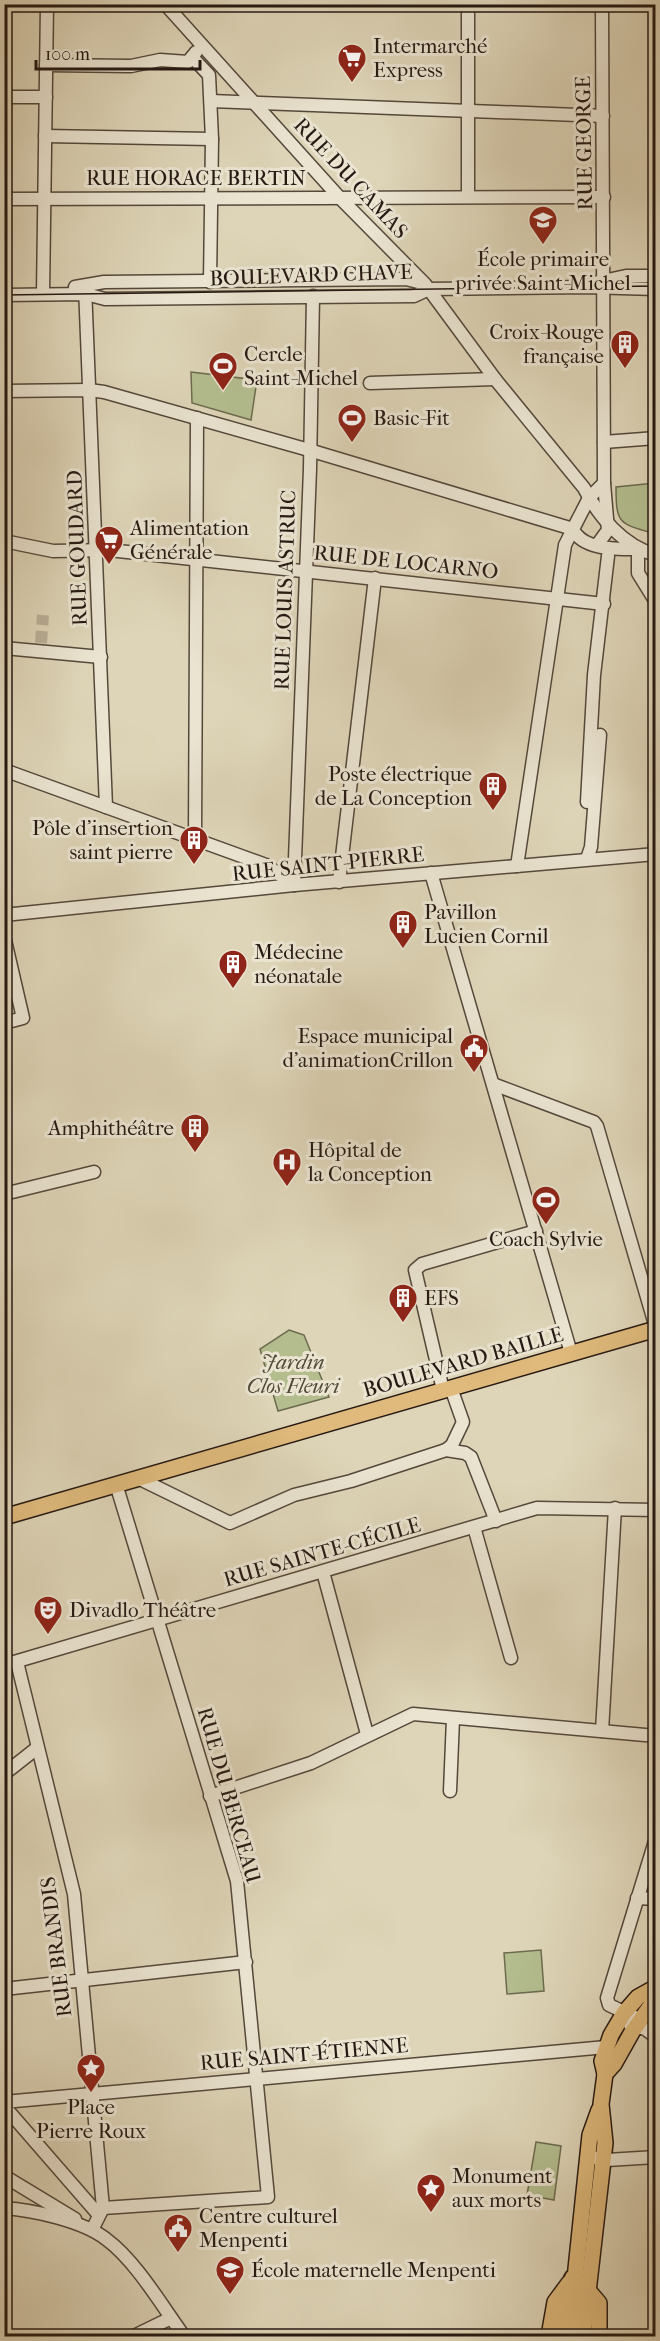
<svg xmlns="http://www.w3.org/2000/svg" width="660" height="2341" font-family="'IM FELL French Canon',serif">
  <rect width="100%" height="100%" fill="#ded5b8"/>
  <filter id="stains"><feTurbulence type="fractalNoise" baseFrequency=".00333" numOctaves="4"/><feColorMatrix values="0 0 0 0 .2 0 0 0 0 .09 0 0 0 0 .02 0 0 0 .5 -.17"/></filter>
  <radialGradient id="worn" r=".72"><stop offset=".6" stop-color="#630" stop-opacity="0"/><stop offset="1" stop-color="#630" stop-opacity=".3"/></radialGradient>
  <g fill="#b3bd8e" stroke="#6c6b50" stroke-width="1.5">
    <path d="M191,372L257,380L251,420L192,403Z"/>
    <path d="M655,483V534C620,523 616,526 616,487Z"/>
    <path d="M289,1330L304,1335L329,1397L278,1411L260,1349Z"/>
    <path d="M541,1950L544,1991L507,1994L504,1953Z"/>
    <path d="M536,2142L561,2146L554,2200L527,2195Z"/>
  </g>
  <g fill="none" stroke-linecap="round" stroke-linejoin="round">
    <path stroke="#b9af97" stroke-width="12" stroke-dasharray="12 6" stroke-linecap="butt" d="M41,643L43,615"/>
    <g stroke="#54483c" stroke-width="15">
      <g id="minor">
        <path d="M165,4L339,197L425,284L495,379L584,488C599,517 623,546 656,555"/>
        <path d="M192,57L209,75L212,139L210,282"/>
        <path d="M46,65L131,66L160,60L188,62L196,52"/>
        <path d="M4,97H46"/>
        <path d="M211,101L603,116"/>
        <path d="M45,136L212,139"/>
        <path d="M468,196V4"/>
        <path d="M4,199L604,197"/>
        <path d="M598,282L626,276H656"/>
        <path d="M75,287L104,282L406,279L422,283"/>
        <path d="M85,287L106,807"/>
        <path d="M43,294L47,4"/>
        <path d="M4,295L86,294L105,299L414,296L429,289L586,287L656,289"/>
        <path d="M370,383L495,379"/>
        <path d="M4,391L89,390L104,392L309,450L573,529L565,545L517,866"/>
        <path d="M604,442L656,438"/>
        <path d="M604,483L589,498L573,529C582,550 617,549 637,549"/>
        <path d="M4,541L53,551L109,550L604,604"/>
        <path d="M597,545L608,530L604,483L602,4"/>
        <path d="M638,549V573L656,602"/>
        <path d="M4,648L101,657"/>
        <path d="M4,770L266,865L294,885"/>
        <path d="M587,802L594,675L608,556"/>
        <path d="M195,838L197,418"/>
        <path d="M654,854L656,839"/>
        <path d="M588,856L591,847L600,735"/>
        <path d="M431,873L571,1353"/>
        <path d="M339,882L375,578"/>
        <path d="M294,885L310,469L313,296"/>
        <path d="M4,915L294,885L656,854"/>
        <path d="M4,936L23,1018L4,1023"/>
        <path d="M493,1084L594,1122L597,1126L656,1328"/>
        <path d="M4,1194L94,1172"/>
        <path d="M443,1390L415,1270L422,1264L536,1231"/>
        <path d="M446,1450L452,1445L463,1422L451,1388"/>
        <path d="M138,1478L230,1523L294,1495L351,1481L446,1450L465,1453L471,1457L496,1521"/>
        <path d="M474,1527L511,1658"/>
        <path d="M323,1572L367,1734"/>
        <path d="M17,1662L74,1894L103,2208L92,2230"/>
        <path d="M4,1665L537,1508L656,1510"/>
        <path d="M602,1731L615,1508"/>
        <path d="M4,1774L37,1748"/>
        <path d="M450,1791L453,1719"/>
        <path d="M210,1796L311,1763L413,1714L656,1736"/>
        <path d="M637,1898L656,1899"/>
        <path d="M4,1989L246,1962"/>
        <path d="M641,2020L609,2005L607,1998L656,1838"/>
        <path d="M630,2025L645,2029L656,2037"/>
        <path d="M4,2102L606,2047"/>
        <path d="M4,2106L98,2214"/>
        <path d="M595,2158L607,2160L656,2157"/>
        <path d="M4,2176L75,2219"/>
        <path d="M4,2208C33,2210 83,2221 106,2239C136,2261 162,2306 184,2336"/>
        <path d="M103,2208L268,2197L237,1881L116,1484"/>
        <path d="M134,2336L171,2318"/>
      </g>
    </g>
    <g stroke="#261913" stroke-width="18">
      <g id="major">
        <path d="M4,1517L656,1329"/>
        <path d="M605,2074L614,2064L632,2032L656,1998"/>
        <path d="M587,2289L599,2303V2336"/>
        <path d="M549,2336L555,2302L569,2283"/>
        <path d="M569,2336L590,2135L599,2110"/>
        <path d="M583,2336L605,2143L601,2104L605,2074L602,2061L611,2035L624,2013L638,1997L656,1987"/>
      </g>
    </g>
    <g stroke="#261913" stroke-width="20">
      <path id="highway" d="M559,2336L565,2300L573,2278"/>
    </g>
    <use href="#minor" stroke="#eae4d1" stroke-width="12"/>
    <use href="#major" stroke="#dfba7c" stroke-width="15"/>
    <use href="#highway" stroke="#dfba7c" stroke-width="16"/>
    <path stroke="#261913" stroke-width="1.5" d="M4,295L656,286"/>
  </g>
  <defs>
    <g id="supermarket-pin" transform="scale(1.5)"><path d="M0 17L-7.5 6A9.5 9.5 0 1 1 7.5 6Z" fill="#8f2418" stroke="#eae4d1"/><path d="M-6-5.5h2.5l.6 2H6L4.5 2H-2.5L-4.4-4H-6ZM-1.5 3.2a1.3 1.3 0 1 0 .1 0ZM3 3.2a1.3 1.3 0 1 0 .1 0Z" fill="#fff"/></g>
    <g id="school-pin" transform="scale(1.5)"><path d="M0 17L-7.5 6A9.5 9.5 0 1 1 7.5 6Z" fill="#8f2418" stroke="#eae4d1"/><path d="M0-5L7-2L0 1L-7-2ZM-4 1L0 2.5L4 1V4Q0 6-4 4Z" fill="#fff"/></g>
    <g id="building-pin" transform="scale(1.5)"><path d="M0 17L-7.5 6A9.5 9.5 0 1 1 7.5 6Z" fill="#8f2418" stroke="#eae4d1"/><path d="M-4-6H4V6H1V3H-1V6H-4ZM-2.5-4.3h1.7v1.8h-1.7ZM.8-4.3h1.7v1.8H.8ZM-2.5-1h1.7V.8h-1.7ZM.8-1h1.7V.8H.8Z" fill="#fff"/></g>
    <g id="stadium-pin" transform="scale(1.5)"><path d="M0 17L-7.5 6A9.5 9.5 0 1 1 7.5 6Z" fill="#8f2418" stroke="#eae4d1"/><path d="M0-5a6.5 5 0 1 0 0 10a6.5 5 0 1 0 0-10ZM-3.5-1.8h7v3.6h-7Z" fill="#fff"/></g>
    <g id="civic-pin" transform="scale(1.5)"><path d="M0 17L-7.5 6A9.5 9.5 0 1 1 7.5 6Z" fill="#8f2418" stroke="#eae4d1"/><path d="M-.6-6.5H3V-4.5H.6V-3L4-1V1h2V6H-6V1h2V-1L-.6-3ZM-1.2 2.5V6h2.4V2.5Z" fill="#fff"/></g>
    <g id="hospital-pin" transform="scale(1.5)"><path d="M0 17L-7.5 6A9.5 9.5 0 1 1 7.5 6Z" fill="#8f2418" stroke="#eae4d1"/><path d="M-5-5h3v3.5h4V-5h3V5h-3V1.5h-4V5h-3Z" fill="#fff"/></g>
    <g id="theatre-pin" transform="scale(1.5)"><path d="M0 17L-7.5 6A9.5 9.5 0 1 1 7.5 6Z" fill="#8f2418" stroke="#eae4d1"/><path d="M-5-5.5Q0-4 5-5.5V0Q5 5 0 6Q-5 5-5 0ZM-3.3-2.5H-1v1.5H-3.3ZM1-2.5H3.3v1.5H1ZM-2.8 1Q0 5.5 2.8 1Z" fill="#fff"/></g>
    <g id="sight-pin" transform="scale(1.5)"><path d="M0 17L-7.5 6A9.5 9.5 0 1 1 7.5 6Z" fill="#8f2418" stroke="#eae4d1"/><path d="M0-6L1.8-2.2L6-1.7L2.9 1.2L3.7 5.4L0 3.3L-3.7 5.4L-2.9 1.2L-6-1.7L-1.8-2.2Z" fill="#fff"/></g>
  </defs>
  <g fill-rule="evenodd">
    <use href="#supermarket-pin" x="352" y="58"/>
    <use href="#school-pin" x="543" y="220"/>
    <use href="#building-pin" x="625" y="344"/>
    <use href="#stadium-pin" x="223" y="366"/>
    <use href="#stadium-pin" x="352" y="418"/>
    <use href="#supermarket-pin" x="109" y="540"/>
    <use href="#building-pin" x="493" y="786"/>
    <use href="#building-pin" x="194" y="840"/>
    <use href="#building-pin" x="403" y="924"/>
    <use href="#building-pin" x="233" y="964"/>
    <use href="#civic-pin" x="474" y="1048"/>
    <use href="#building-pin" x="195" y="1128"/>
    <use href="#hospital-pin" x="287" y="1162"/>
    <use href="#stadium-pin" x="546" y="1200"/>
    <use href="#building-pin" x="403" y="1298"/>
    <use href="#theatre-pin" x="48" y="1610"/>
    <use href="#sight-pin" x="91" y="2068"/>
    <use href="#sight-pin" x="431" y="2188"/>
    <use href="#civic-pin" x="178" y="2228"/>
    <use href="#school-pin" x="230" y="2270"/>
  </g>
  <g text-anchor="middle" stroke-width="6" stroke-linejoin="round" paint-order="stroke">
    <g font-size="21" fill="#261913" stroke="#eae4d1" text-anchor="start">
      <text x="373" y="53">Intermarché<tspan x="373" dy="24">Express</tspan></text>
      <text x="543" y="266" text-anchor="middle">École primaire<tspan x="543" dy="24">privée Saint-Michel</tspan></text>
      <text x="604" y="339" text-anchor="end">Croix-Rouge<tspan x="604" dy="24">française</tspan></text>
      <text x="244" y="361">Cercle<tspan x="244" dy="24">Saint-Michel</tspan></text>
      <text x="373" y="425">Basic-Fit</text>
      <text x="130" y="535">Alimentation<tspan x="130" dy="24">Générale</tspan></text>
      <text x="472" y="781" text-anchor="end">Poste électrique<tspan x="472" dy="24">de La Conception</tspan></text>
      <text x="173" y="835" text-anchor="end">Pôle d'insertion<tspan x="173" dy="24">saint pierre</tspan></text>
      <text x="424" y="919">Pavillon<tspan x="424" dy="24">Lucien Cornil</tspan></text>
      <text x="254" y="959">Médecine<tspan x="254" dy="24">néonatale</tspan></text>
      <text x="453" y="1043" text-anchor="end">Espace municipal<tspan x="453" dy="24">d'animationCrillon</tspan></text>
      <text x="174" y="1135" text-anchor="end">Amphithéâtre</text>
      <text x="308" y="1157">Hôpital de<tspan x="308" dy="24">la Conception</tspan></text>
      <text x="546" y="1246" text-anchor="middle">Coach Sylvie</text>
      <text x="424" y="1305">EFS</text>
      <text x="69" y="1617">Divadlo Théâtre</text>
      <text x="91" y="2114" text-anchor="middle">Place<tspan x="91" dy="24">Pierre Roux</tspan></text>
      <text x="452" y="2183">Monument<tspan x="452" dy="24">aux morts</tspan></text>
      <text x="199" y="2223">Centre culturel<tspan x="199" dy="24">Menpenti</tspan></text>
      <text x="251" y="2277">École maternelle Menpenti</text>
    </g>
    <g font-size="21" fill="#261913" stroke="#eae4d1">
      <text transform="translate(584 143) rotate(-91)" y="7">RUE GEORGE</text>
      <text x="196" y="185">RUE HORACE BERTIN</text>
      <text transform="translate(351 178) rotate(47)" y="7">RUE DU CAMAS</text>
      <text transform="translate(311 275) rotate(-2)" y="7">BOULEVARD CHAVE</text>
      <text transform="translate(77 548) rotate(-92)" y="7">RUE GOUDARD</text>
      <text transform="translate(406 562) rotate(6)" y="7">RUE DE LOCARNO</text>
      <text transform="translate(285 590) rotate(-88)" y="7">RUE LOUIS ASTRUC</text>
      <text transform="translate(328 864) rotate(-6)" y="7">RUE SAINT-PIERRE</text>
      <text transform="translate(463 1362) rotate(-16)" y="7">BOULEVARD BAILLE</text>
      <text transform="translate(322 1552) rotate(-16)" y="7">RUE SAINTE-CÉCILE</text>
      <text transform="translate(229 1795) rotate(74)" y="7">RUE DU BERCEAU</text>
      <text transform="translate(56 1947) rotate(-97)" y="7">RUE BRANDIS</text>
      <text transform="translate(304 2054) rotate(-5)" y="7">RUE SAINT-ÉTIENNE</text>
    </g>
    <g font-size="21" font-style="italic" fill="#504a38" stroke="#eae4d1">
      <text x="293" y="1369">Jardin<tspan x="293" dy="24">Clos Fleuri</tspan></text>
    </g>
  </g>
  <rect width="660" height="2341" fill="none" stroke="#ded5b8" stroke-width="24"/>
  <rect x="6" y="6" width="648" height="2329" fill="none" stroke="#261913" stroke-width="3"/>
  <rect x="12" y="12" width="636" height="2317" fill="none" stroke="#261913" stroke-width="1.5"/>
  <path d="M36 60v9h164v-9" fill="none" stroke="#261913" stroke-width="3"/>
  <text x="45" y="60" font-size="18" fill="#261913" stroke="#eae4d1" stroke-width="4.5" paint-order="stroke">100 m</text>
  <rect width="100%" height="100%" filter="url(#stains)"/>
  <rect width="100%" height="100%" fill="url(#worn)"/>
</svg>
